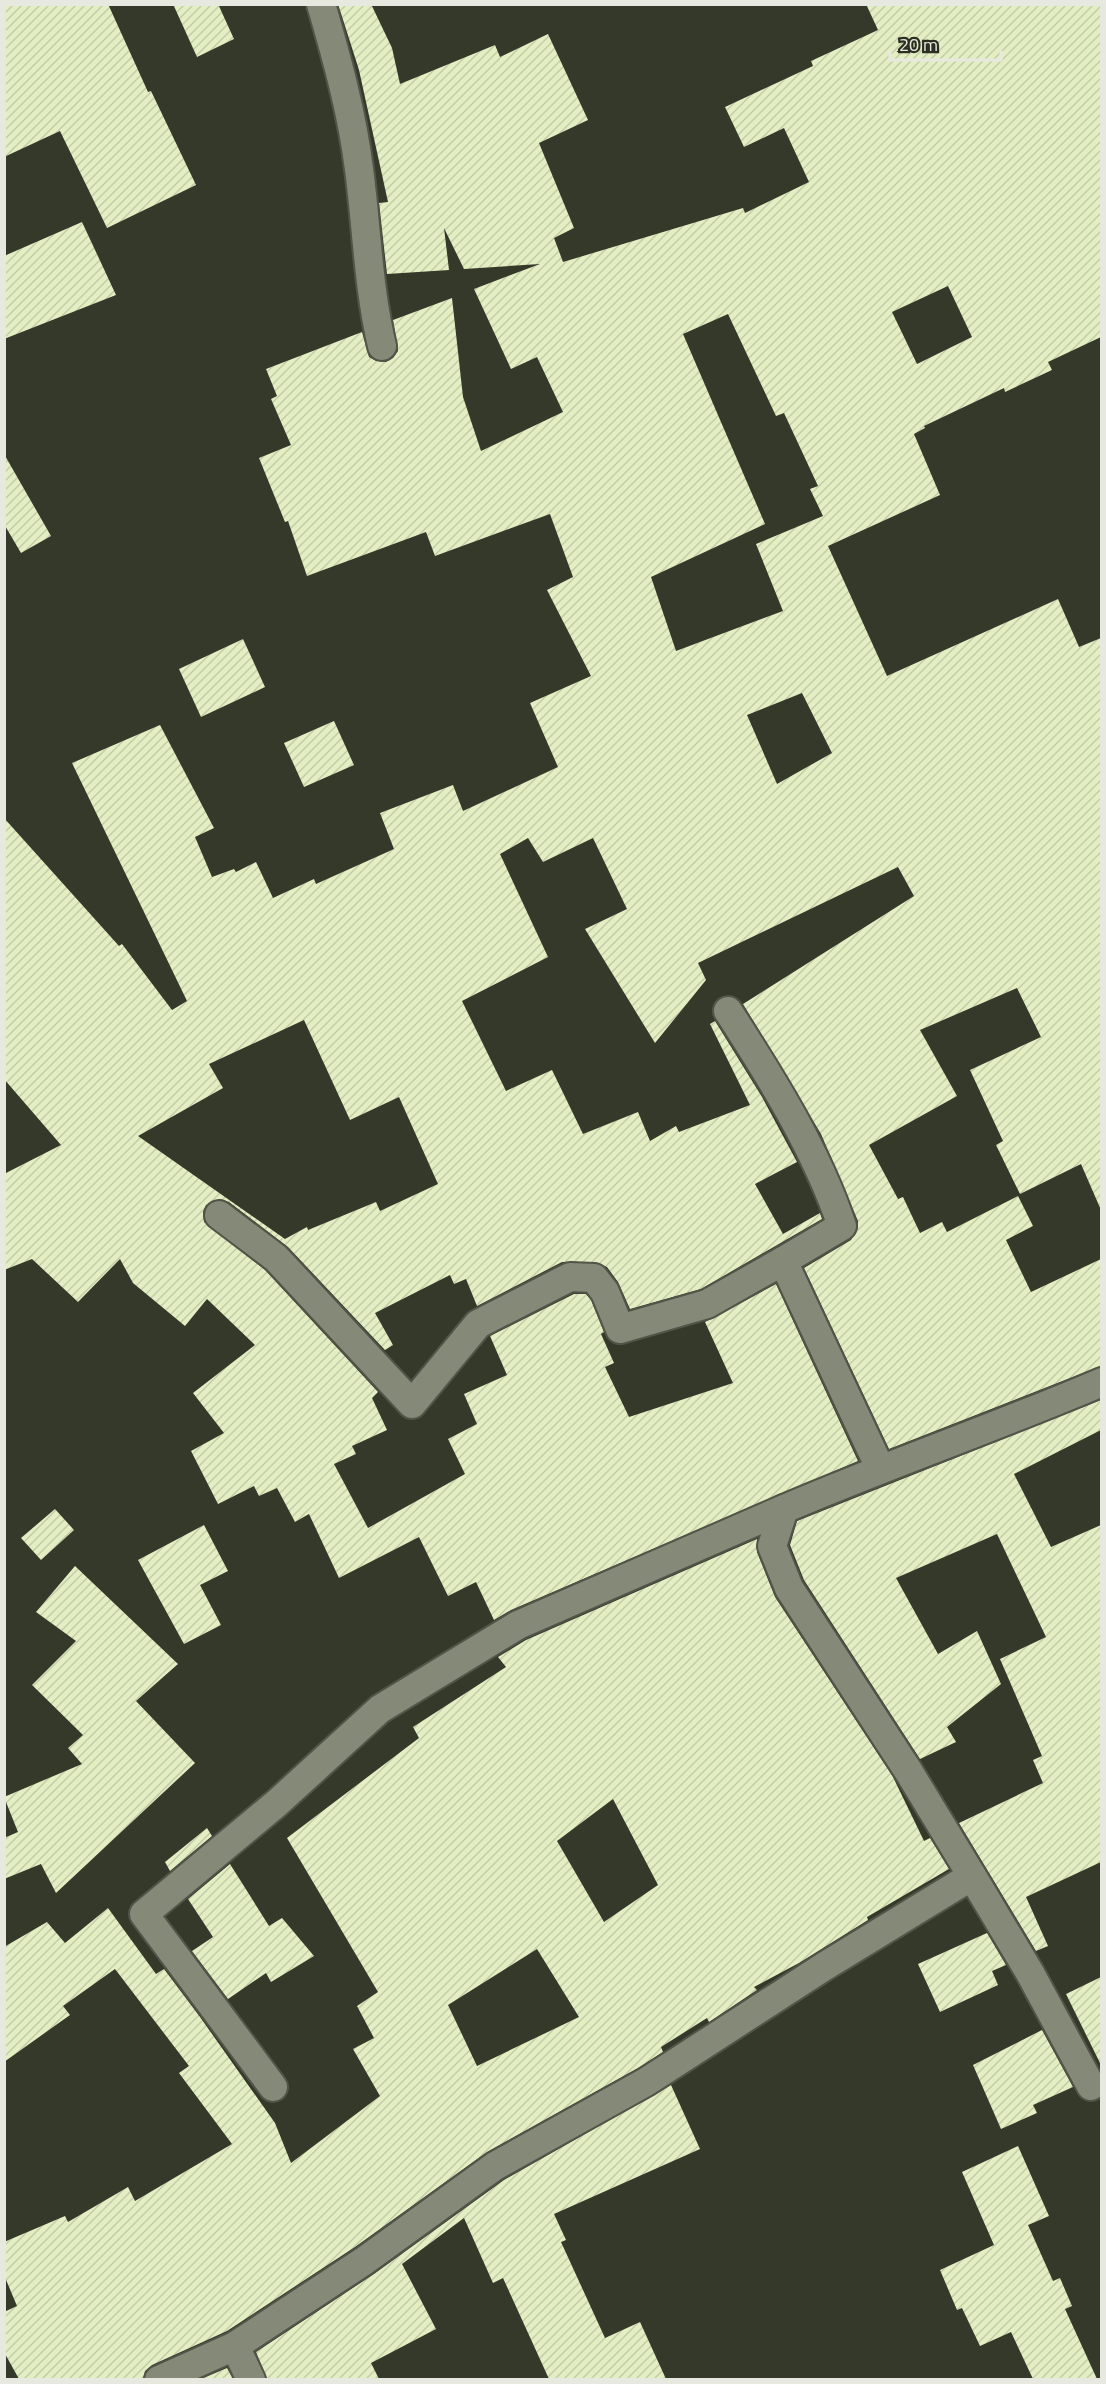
<svg xmlns="http://www.w3.org/2000/svg" width="1106" height="2384" font-family="'Titillium Web',sans-serif">
  <defs>
    <pattern id="building-hatch" width="6" height="6" patternUnits="userSpaceOnUse" patternTransform="scale(1.5)"><rect width="6" height="6" fill="#e3eec2"/><path d="M-1 1l2-2M0 6l6-6M5 7l2-2" fill="none" stroke="#c3cca9"/></pattern>
  </defs>
  <rect width="100%" height="100%" fill="#35392a"/>
  <g fill="url(#building-hatch)" fill-rule="evenodd">
    <path d="M4,4H108L148,92L151,91L196,185L107,228L60,131L4,157Z"/>
    <path d="M173,4H218L234,39L197,57Z"/>
    <path d="M338,4H371L392,48L400,84L495,45L500,57L548,34L588,120L539,143L574,228L554,238L563,262L743,208L745,213L809,182L784,128L744,147L725,107L813,66L811,61L878,30L866,4H1101V337L1048,362L1052,370L1005,392L1004,388L924,426L925,428L914,434L940,495L828,546L887,676L1058,599L1079,647L1101,638V1210L1081,1164L1020,1194L996,1145L1003,1141L970,1070L1041,1037L1017,988L920,1030L957,1096L869,1145L898,1199L903,1197L920,1233L942,1222L947,1232L1018,1196L1033,1226L1006,1240L1031,1292L1101,1259V1366L889,1449L804,1268L851,1240L858,1228V1221L821,1134L743,1004L914,896L898,867L698,963L706,980L655,1043L585,929L627,909L593,838L543,862L528,838L500,854L548,957L462,1001L506,1091L552,1070L583,1134L638,1112L650,1141L676,1126L679,1132L750,1105L710,1024L715,1021L762,1097L797,1162L755,1184L783,1234L820,1213L822,1219L701,1289L630,1309L618,1282L607,1267L595,1262H562L477,1306L466,1279L454,1284L450,1275L375,1313L393,1345L385,1350L288,1247L229,1202L220,1199L206,1205L203,1212L204,1222L265,1270L378,1392L372,1398L387,1430L352,1446L356,1454L334,1464L368,1528L465,1474L448,1439L477,1424L464,1394L507,1375L490,1336L574,1294H586L591,1300L604,1332L601,1334L614,1363L605,1367L629,1417L733,1383L705,1322L776,1284L858,1461L511,1610L494,1620L476,1582L448,1596L419,1537L339,1578L309,1514L295,1522L277,1488L259,1496L254,1486L218,1504L191,1451L224,1433L193,1393L255,1345L207,1299L185,1326L133,1283L120,1259L78,1302L32,1259L4,1270V1174L61,1145L4,1079V818L119,946L122,944L172,1010L187,1001L72,763L160,725L214,828L195,837L212,877L234,869L236,872L256,862L273,898L314,879L316,884L394,849L380,813L453,785L463,811L558,767L530,703L591,676L547,590L573,577L550,514L435,556L426,532L307,576L288,521L285,522L259,458L291,445L271,399L277,396L266,369L362,332L369,357L376,361L386,362L393,358L398,351L393,320L452,298L463,397L481,451L563,412L537,357L511,369L474,289L540,264L464,269L444,228L449,270L387,274L379,203L388,202L359,70ZM948,286L972,337L917,364L892,312ZM728,314L776,416L784,413L818,486L810,489L823,516L756,544L783,611L676,651L651,577L765,524L683,334ZM802,693L832,753L777,784L747,715ZM304,1020L350,1120L399,1097L438,1184L380,1211L376,1202L308,1230L307,1227L285,1239L138,1136L223,1088L209,1064Z"/>
    <path d="M82,222L116,295L4,339V256Z"/>
    <path d="M4,454L51,536L21,553L4,524Z"/>
    <path d="M243,639L265,687L201,717L179,669Z"/>
    <path d="M334,721L354,765L304,787L284,743Z"/>
    <path d="M1101,1400V1430L1014,1474L1051,1547L1101,1525V1862L1026,1897L1048,1946L1036,1951L959,1823L1043,1783L1033,1760L1042,1756L1000,1659L1046,1637L997,1534L896,1578L938,1654L977,1631L1001,1684L947,1727L956,1742L920,1759L804,1580L790,1545L797,1521Z"/>
    <path d="M55,1509L74,1530L41,1560L21,1538Z"/>
    <path d="M204,1525L228,1571L200,1585L221,1625L184,1644L138,1560Z"/>
    <path d="M757,1539V1552L775,1597L893,1777L924,1841L930,1838L949,1869L867,1917L868,1920L799,1963L754,1987L757,1990L709,2022L707,2018L661,2047L663,2052L638,2068L487,2152L355,2247L227,2331L152,2365L145,2371L143,2379H19L4,2352V2312L17,2306L4,2275V2242L65,2216L68,2222L128,2187L135,2201L232,2144L179,2073L189,2066L115,1969L63,2006L70,2015L4,2062V1947L47,1922L65,1943L108,1908L156,1974L164,1969L200,2017L275,2123L291,2163L380,2096L353,2049L374,2038L357,2006L378,1992L287,1838L419,1738L413,1727L506,1667L498,1657L526,1640ZM613,1799L658,1885L604,1922L557,1841ZM537,1949L579,2017L477,2066L448,2005Z"/>
    <path d="M75,1566L178,1664L136,1701L195,1763L56,1893L41,1864L4,1879V1838L18,1832L4,1797L82,1764L68,1748L83,1735L32,1685L76,1641L36,1612Z"/>
    <path d="M207,1828L212,1836L170,1871L165,1862Z"/>
    <path d="M230,1864L269,1926L282,1918L314,1956L271,1982L266,1973L228,1999L192,1951L213,1937L188,1899Z"/>
    <path d="M987,1933L1006,1965L992,1971L998,1985L940,2012L918,1964Z"/>
    <path d="M1101,1977V2065L1066,1994Z"/>
    <path d="M1042,2030L1073,2087L1033,2105L1037,2113L1001,2129L973,2065Z"/>
    <path d="M671,2085L700,2149L554,2214L566,2240L561,2242L605,2338L640,2322L666,2379H549L503,2278L493,2283L464,2218L402,2264L436,2329L371,2363L379,2379H267L256,2352L374,2274L504,2180Z"/>
    <path d="M1018,2146L1049,2216L1028,2225L1053,2281L1060,2278L1072,2306L1065,2309L1097,2379H1033L1011,2332L980,2346L962,2308L957,2310L940,2270L994,2245L962,2172Z"/>
    <path d="M227,2368L233,2379H201Z"/>
  </g>
  <g fill="none" stroke-linecap="round" stroke-linejoin="round">
    <g stroke="#525448" stroke-width="32">
      <g id="minor">
        <path d="M321,4C337,59 352,113 359,169C367,229 368,287 382,346"/>
        <path d="M728,1011C772,1079 816,1149 842,1226L783,1261"/>
        <path d="M219,1215L276,1258L412,1404L478,1324L570,1277L594,1278L605,1292L620,1329L707,1304L783,1261L880,1468"/>
        <path d="M972,1876L1030,1973L1091,2086"/>
        <path d="M273,2087L144,1914L277,1803L380,1709L518,1625L784,1509"/>
        <path d="M235,2346L251,2380"/>
        <path d="M159,2380L235,2346L364,2261L495,2166L646,2082L825,1966L972,1876L909,1772L789,1588L772,1546L784,1509C889,1464 997,1427 1102,1382"/>
      </g>
    </g>
    <use href="#minor" stroke="#848978" stroke-width="28"/>
  </g>
  <rect width="1106" height="2384" fill="none" stroke="#e7e9e0" stroke-width="12"/>
  <path d="M890 51v9h111v-9" fill="none" stroke="#e7e9e0" stroke-width="3"/>
  <text x="899" y="51" font-size="18" fill="#e7e9e0" stroke="#2b2f20" stroke-width="4.5" paint-order="stroke">20 m</text>
</svg>
